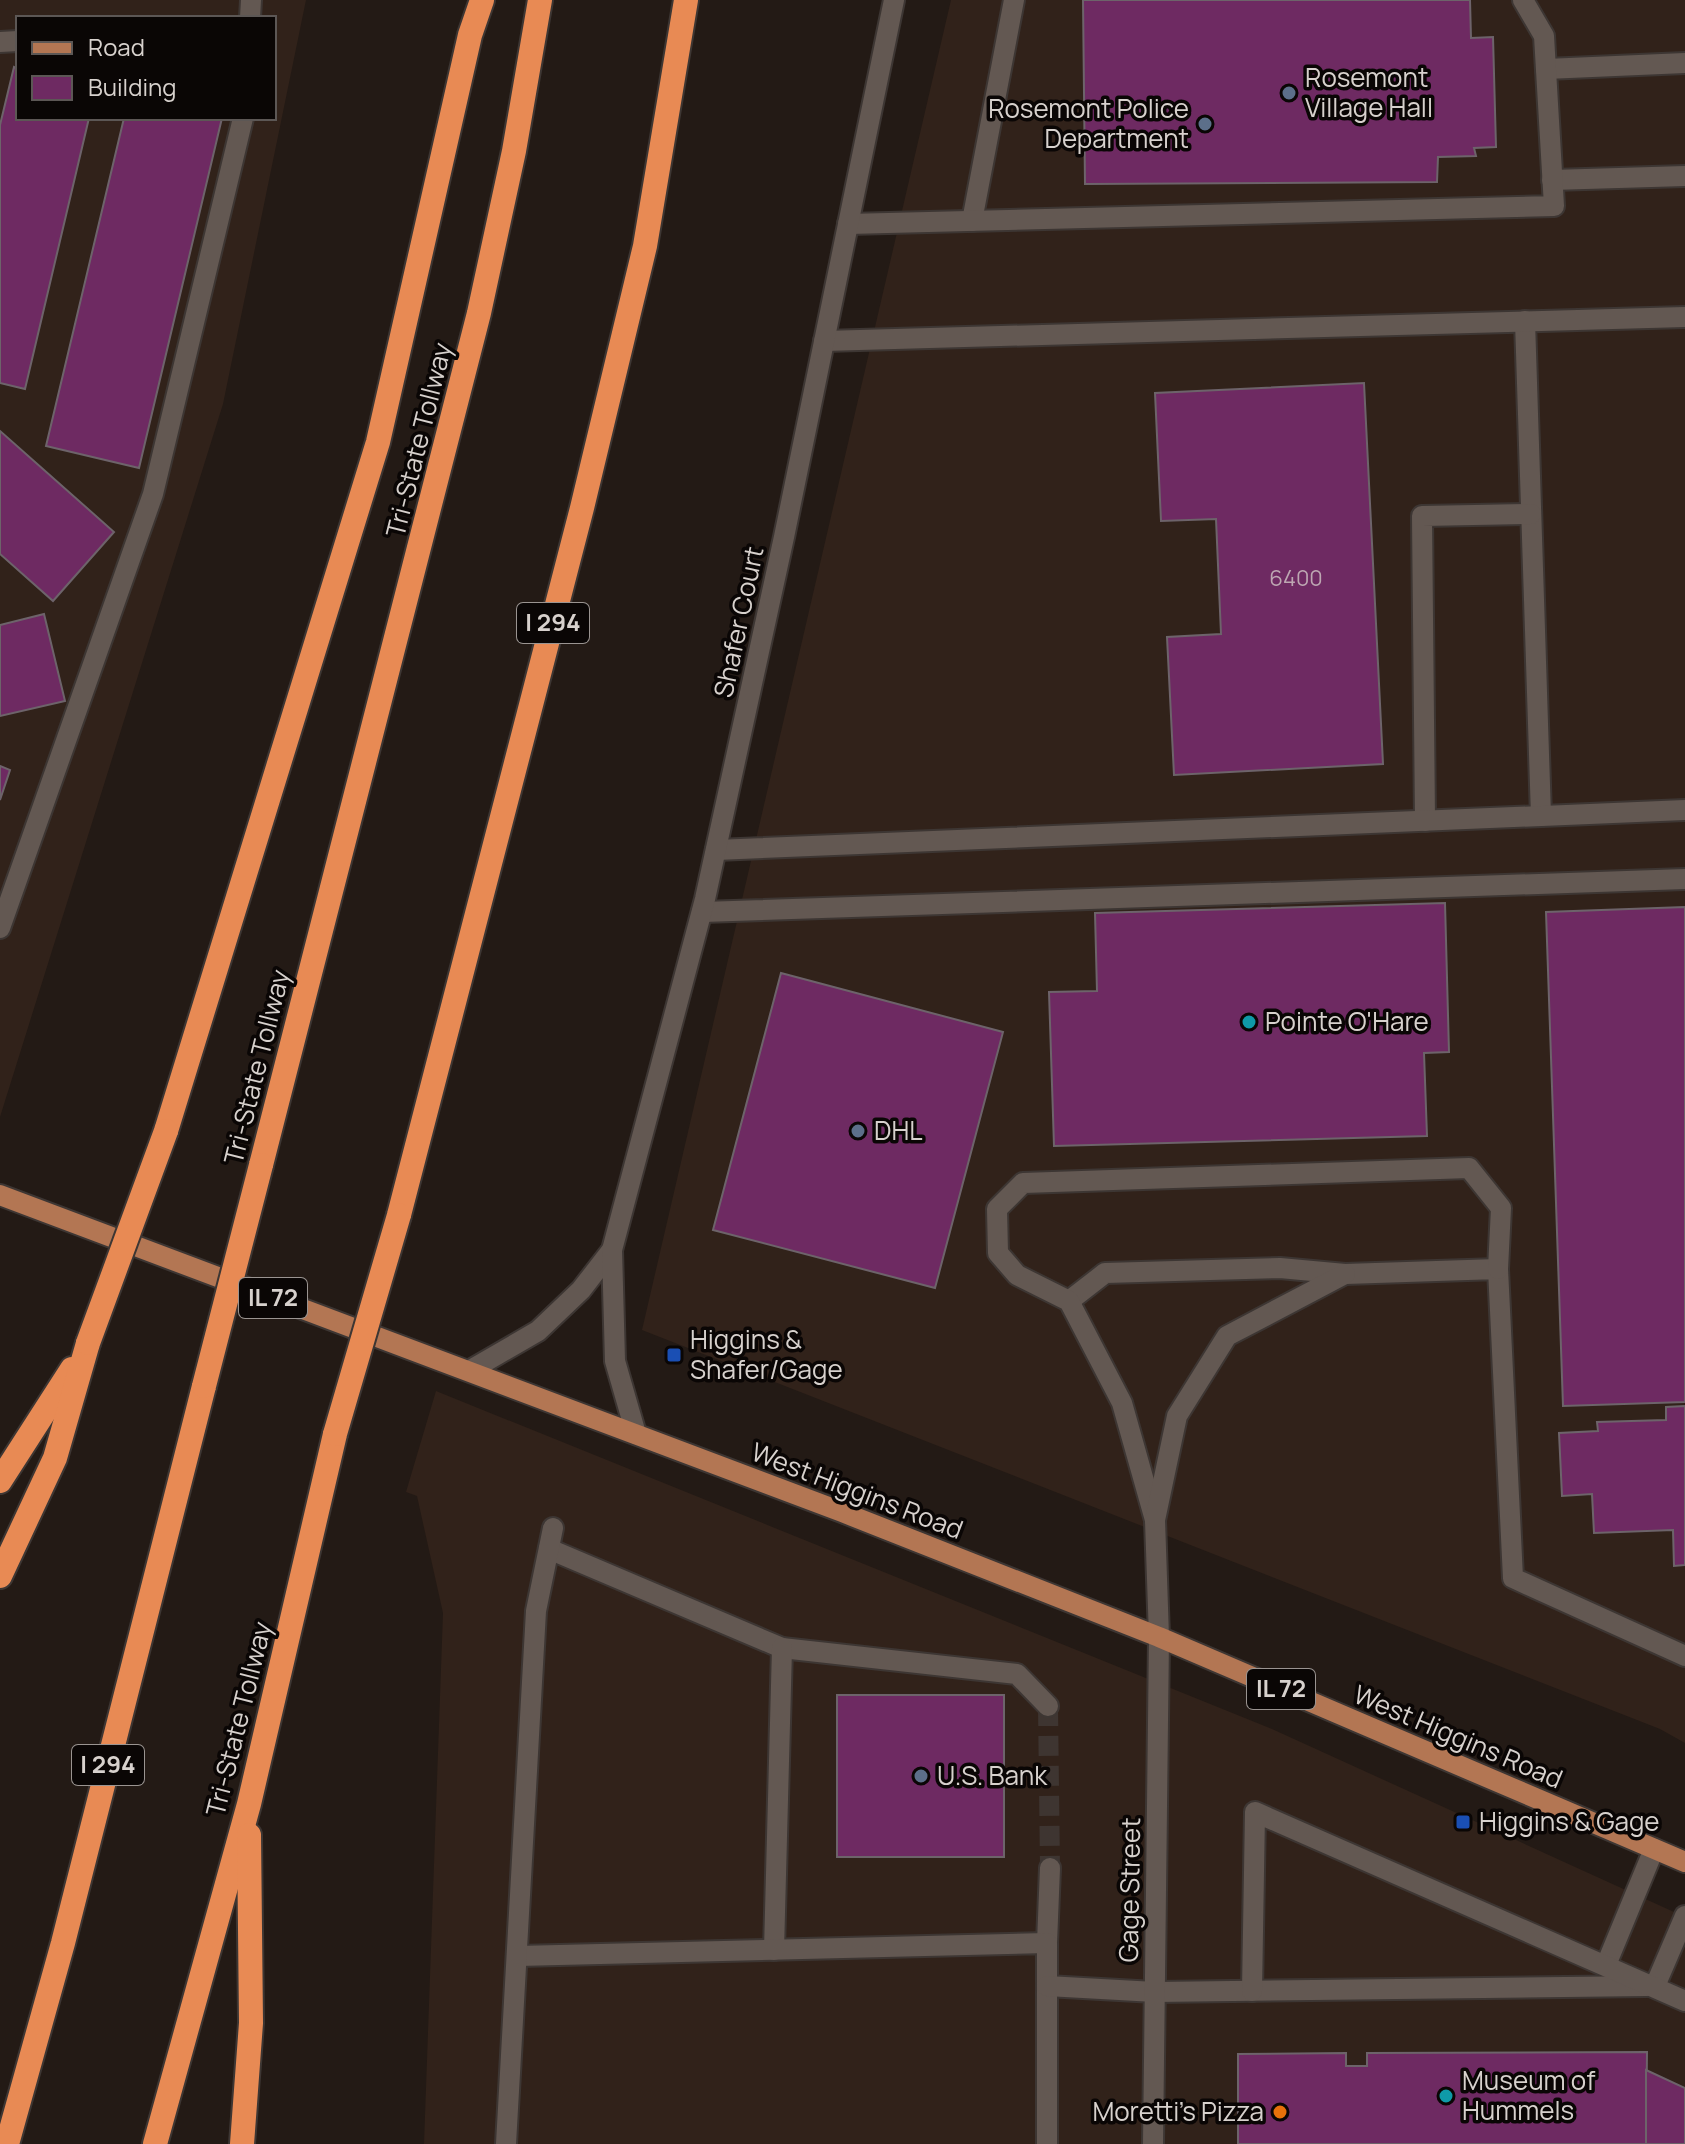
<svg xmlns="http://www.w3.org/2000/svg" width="1685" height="2144" font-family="Manrope,sans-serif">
  <rect width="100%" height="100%" fill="#231a15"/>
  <g fill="#31221a" fill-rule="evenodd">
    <path d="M0,0H306L223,404L0,1117ZM18,18H274V118H18Z"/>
    <path d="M951,0H1685V1743L1660,1729L642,1330Z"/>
    <path d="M436,1391L1272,1729L1685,1917V2144H424L443,1613L417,1496L406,1492Z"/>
  </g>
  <g fill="#6e2a62" stroke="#6d636a" stroke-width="2">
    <path d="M1083,0H1470L1471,38L1493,37L1496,147L1474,148L1476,156L1438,157L1437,182L1085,184Z"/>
    <path d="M14,67L18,69V118H89L25,389L0,383V125Z"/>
    <path d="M124,118H222L139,468L46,446Z"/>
    <path d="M1364,383L1383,764L1174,775L1167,637L1221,634L1216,519L1161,521L1155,393Z"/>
    <path d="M0,431L114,532L53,601L0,554Z"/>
    <path d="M44,614L65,701L0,716V625Z"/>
    <path d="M0,766L10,770L0,800Z"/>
    <path d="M1445,903L1449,1052L1424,1053L1427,1136L1054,1146L1049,992L1097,991L1095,913Z"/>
    <path d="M1685,907V1402L1563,1406L1546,912Z"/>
    <path d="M781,973L1003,1032L935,1288L713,1230Z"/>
    <path d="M1685,1406V1565L1674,1566L1673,1530L1594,1533L1592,1494L1562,1496L1559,1433L1598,1431L1597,1422L1666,1420V1407Z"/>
    <rect x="837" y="1695" width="167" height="162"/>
    <path d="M1647,2052L1646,2144H1238V2054L1346,2053V2066H1367V2053Z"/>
    <path d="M1646,2070L1685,2088V2144H1646Z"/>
  </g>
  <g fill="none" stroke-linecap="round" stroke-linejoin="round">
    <path stroke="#3e3531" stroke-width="20" stroke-dasharray="20 10" stroke-linecap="butt" d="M1048,1706L1050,1868"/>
    <g stroke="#3d3633" stroke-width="24">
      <g id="minor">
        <path d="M250,18L251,0"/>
        <path d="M0,42L18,41"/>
        <path d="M1546,69L1685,63"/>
        <path d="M1552,180L1685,176"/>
        <path d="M972,221L1014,0"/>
        <path d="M848,224L1554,206L1544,36L1523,0"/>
        <path d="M1525,321L1541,816"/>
        <path d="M824,341L1685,317"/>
        <path d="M1425,821L1422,516L1531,514"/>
        <path d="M716,850L1685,810"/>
        <path d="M702,912L1685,879"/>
        <path d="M0,928L153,494L243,118"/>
        <path d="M1069,1301L1105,1273L1280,1268L1345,1274L1498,1269L1513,1578L1685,1656"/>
        <path d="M469,1371L538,1331L581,1290L612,1250"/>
        <path d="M636,1434L615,1361L612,1250L705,899L784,537L894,0"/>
        <path d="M1155,1520L1122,1403L1069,1301L1017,1275L998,1253L997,1209L1023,1183L1469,1168L1501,1208L1498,1269"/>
        <path d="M549,1549L782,1648L1017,1674L1048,1706"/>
        <path d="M1047,1943L1050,1868"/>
        <path d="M774,1950L782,1648"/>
        <path d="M518,1956L1047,1943V2144"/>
        <path d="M1606,1965L1654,1849"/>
        <path d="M1047,1986L1155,1992L1647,1986"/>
        <path d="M1655,1986L1685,1916"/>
        <path d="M1252,1991L1255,1812L1685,2001"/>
        <path d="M506,2144L536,1611L553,1528"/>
        <path d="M1153,2144L1159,1637L1155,1520L1177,1416L1227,1336L1345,1274"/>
      </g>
    </g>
    <g stroke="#3d3633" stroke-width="24">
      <path id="major" d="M0,1195L842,1512L1159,1637L1685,1862"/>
    </g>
    <g stroke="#3d3633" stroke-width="28">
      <g id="highway">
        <path d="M166,1131L378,442L470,35L482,0"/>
        <path d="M261,1165L479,313L514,151L540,0"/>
        <path d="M399,1215L582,508L645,246L686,0"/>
        <path d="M0,1481L72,1369"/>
        <path d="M0,1576L55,1458L88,1343"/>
        <path d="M7,2144L63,1943L204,1386"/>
        <path d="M155,2144L249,1804L335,1434"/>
        <path d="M242,2144L251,2023L249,1835"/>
      </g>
    </g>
    <use href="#minor" stroke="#635852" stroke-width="20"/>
    <use href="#major" stroke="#b37653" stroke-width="20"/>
    <use href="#highway" stroke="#e88a54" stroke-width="24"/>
    <g stroke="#3d3633" stroke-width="28" stroke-linecap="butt">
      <g id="highway-bridge">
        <path d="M88,1343L166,1131"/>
        <path d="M204,1386L261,1165"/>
        <path d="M335,1434L399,1215"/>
      </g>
    </g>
    <use href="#highway-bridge" stroke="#e88a54" stroke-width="24"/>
  </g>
  <g fill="#5c6f8a" stroke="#0a0605" stroke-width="3">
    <circle cx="1289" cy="93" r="8"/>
    <circle cx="1205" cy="124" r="8"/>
    <circle cx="858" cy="1131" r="8"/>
    <circle cx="921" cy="1776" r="8"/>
  </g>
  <g fill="#0f9aa8" stroke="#0a0605" stroke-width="3">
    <circle cx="1249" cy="1022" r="8"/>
    <circle cx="1446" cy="2096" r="8"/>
  </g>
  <g fill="#1a4fb4" stroke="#0a0605" stroke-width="3">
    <rect x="666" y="1347" width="16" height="16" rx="4"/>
    <rect x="1455" y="1814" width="16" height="16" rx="4"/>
  </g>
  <circle fill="#e8710a" stroke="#0a0605" stroke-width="3" cx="1280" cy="2112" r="8"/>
  <g text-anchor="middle" stroke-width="7" stroke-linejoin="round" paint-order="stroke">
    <g font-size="22" fill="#bda7b2">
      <text x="1296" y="586">6400</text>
    </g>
    <g fill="#0a0605" stroke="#9a9491" stroke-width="2">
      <rect x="517" y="603" width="72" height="40" rx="6"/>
      <rect x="239" y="1278" width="68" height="40" rx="6"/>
      <rect x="1247" y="1669" width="68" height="40" rx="6"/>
      <rect x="72" y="1745" width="72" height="40" rx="6"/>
    </g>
    <g font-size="24" font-weight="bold" fill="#d7d1cd">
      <text x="553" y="631">I 294</text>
      <text x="273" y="1306">IL 72</text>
      <text x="1281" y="1697">IL 72</text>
      <text x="108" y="1773">I 294</text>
    </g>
    <g font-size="26" fill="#d7d1cd" stroke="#0a0605" text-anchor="start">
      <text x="1305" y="87">Rosemont<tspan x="1305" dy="30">Village Hall</tspan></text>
      <text x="1189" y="118" text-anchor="end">Rosemont Police<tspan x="1189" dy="30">Department</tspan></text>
      <text x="1265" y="1031">Pointe O'Hare</text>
      <text x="874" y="1140">DHL</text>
      <text x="690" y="1349">Higgins &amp;<tspan x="690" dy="30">Shafer/Gage</tspan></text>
      <text x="937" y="1785">U.S. Bank</text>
      <text x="1479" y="1831">Higgins &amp; Gage</text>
      <text x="1462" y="2090">Museum of<tspan x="1462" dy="30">Hummels</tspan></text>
      <text x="1264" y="2121" text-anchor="end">Moretti's Pizza</text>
    </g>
    <g font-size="26" fill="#d7d1cd" stroke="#0a0605">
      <text transform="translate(419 440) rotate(-76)" y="9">Tri-State Tollway</text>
      <text transform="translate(739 622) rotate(-78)" y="9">Shafer Court</text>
      <text transform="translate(257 1067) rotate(-76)" y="9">Tri-State Tollway</text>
      <text transform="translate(857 1491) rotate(21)" y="9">West Higgins Road</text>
      <text transform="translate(239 1719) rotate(-76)" y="9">Tri-State Tollway</text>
      <text transform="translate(1458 1737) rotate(23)" y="9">West Higgins Road</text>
      <text transform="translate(1130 1890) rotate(-89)" y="9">Gage Street</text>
    </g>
  </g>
  <rect x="16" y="16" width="260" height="104" fill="#0a0605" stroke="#5c5755" stroke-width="2"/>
  <rect x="32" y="42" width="40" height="12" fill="#b37653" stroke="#5c5755" stroke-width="2"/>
  <text x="88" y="56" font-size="24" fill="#d7d1cd">Road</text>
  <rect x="32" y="76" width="40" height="24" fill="#6e2a62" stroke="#5c5755" stroke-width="2"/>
  <text x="88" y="96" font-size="24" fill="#d7d1cd">Building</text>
</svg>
